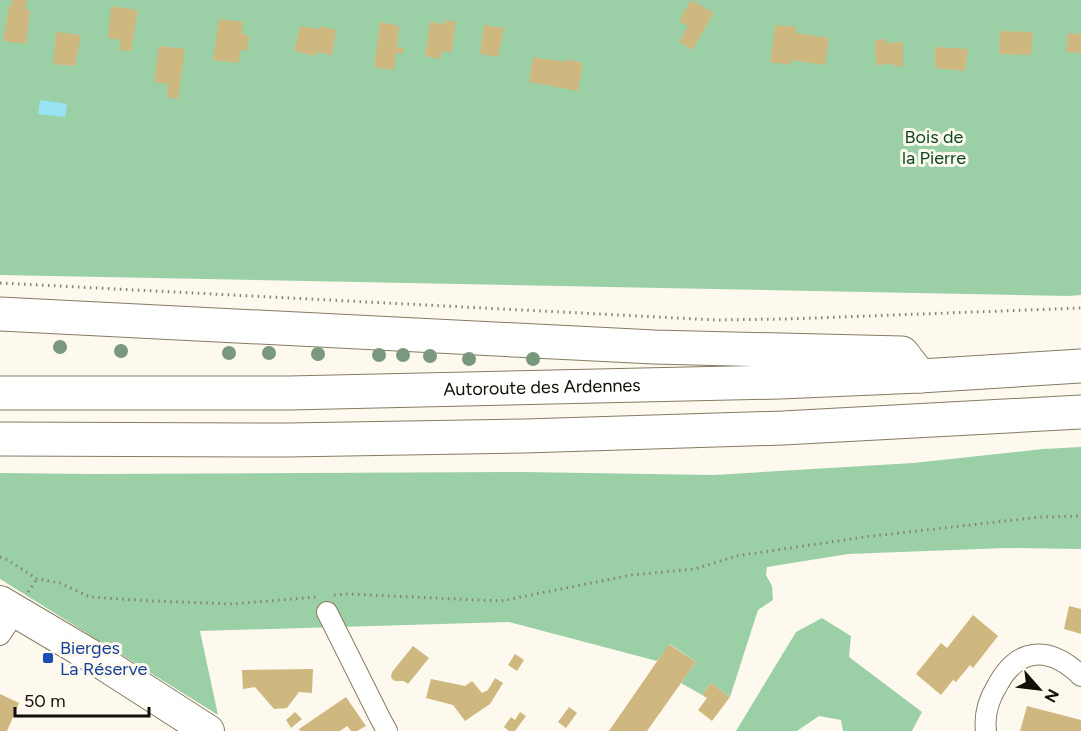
<svg xmlns="http://www.w3.org/2000/svg" width="1081" height="731" font-family="Figtree,sans-serif">
  <rect width="100%" height="100%" fill="#fef9ee"/>
  <g fill="#9bd0a7">
    <path d="M0,0H1081V295L1068,296L0,275Z"/>
    <path d="M1081,447V549L1007,548L848,554L767,567L766,575L772,586L773,600L758,610L730,697L711,683L702,695L681,683L696,662L670,644L657,661L509,622L200,631L218,715L0,579V473L90,474L523,472L714,475L913,463L1043,449Z"/>
    <path d="M822,618L851,636L849,657L922,712L912,731H843L841,720L819,716L797,731H736L796,632Z"/>
  </g>
  <path fill="#97e3f3" d="M40,100L67,104L65,117L38,114Z"/>
  <g fill="#cfb87f">
    <path d="M12,0H27L25,9L30,10L26,44L3,41L9,6H12Z"/>
    <path d="M691,0L714,13L692,50L679,42L688,26L679,21Z"/>
    <path d="M111,6L138,10L131,51L119,50L121,40L108,38Z"/>
    <path d="M219,19L243,22L242,34L249,36L247,51L240,50L239,63L213,60Z"/>
    <path d="M446,20L456,22L451,53L442,51L440,59L425,56L430,22L445,24Z"/>
    <path d="M380,22L399,26L397,47L404,48L403,54L396,53L394,70L374,67Z"/>
    <path d="M484,25L504,28L498,57L480,54Z"/>
    <path d="M775,25L796,27V33L829,38L825,65L791,60V65L770,62Z"/>
    <path d="M300,26L319,29L320,26L336,30L332,55L317,52L315,56L294,51Z"/>
    <path d="M1000,31L1033,32L1031,55L999,54Z"/>
    <path d="M56,32L81,35L75,66L53,64Z"/>
    <path d="M1068,33L1081,34V53L1066,52Z"/>
    <path d="M886,39V43L903,42V66L894,67V64L876,65L875,40Z"/>
    <path d="M159,46L185,49L178,99L167,97L168,84L154,82Z"/>
    <path d="M935,47L968,49L965,71L935,68Z"/>
    <path d="M533,57L566,62V59L583,63L578,91L529,82Z"/>
    <path d="M1069,606L1081,609V634L1064,629Z"/>
    <path d="M973,615L998,636L973,668L970,665L956,682L953,680L941,695L916,674L941,643L947,648Z"/>
    <path d="M669,644L696,662L647,731H609Z"/>
    <path d="M413,646L429,658L408,684L404,681H395L392,679L391,676L392,672Z"/>
    <path d="M515,654L524,660L517,671L508,665Z"/>
    <path d="M313,669L312,693L299,692L287,708L274,709L255,687L243,689L242,670Z"/>
    <path d="M495,678L503,683L490,704L465,721L453,705L426,698L431,679L465,686L472,681L482,693L488,690Z"/>
    <path d="M711,683L730,697L712,721L698,710L707,698L702,695Z"/>
    <path d="M0,694L19,703L7,731H0Z"/>
    <path d="M346,697L366,726L357,731H351L347,726L340,731H300L299,729Z"/>
    <path d="M1027,706L1081,720V731H1020Z"/>
    <path d="M569,707L577,713L566,728L558,722Z"/>
    <path d="M295,712L302,719L291,728L286,720Z"/>
    <path d="M520,712L526,716L515,731H509L504,727L511,717L515,720Z"/>
  </g>
  <g fill="none" stroke-linecap="round" stroke-linejoin="round">
    <g stroke="#867b62" stroke-width="22">
      <g id="street">
        <path d="M327,612L380,718L387,731"/>
        <path d="M0,635L16,611"/>
        <path d="M986,731C984,715 989,699 997,686C1018,646 1050,646 1081,676"/>
      </g>
    </g>
    <g stroke="#867b62" stroke-width="34">
      <path id="primary" d="M0,602L93,657L208,731"/>
    </g>
    <g stroke="#867b62" stroke-width="35">
      <g id="highway">
        <path d="M0,314L654,347L902,353L920,376"/>
        <path id="s1" d="M0,393H289L780,382L920,376L1081,366"/>
        <path d="M0,439L288,440L525,436L783,428L1081,412"/>
      </g>
    </g>
    <g stroke="#878278" stroke-width="3" stroke-dasharray="1.5 4.5" stroke-linecap="butt">
      <path d="M0,283L716,320L787,319L1081,308"/>
      <path d="M0,557L8,560L37,579L60,583L90,597L153,601L233,604L316,597"/>
      <path d="M28,592L37,579"/>
      <path d="M334,595L347,594L501,601L631,575L695,569L736,556L864,537L1040,517L1081,516"/>
    </g>
    <use href="#street" stroke="#fff" stroke-width="20"/>
    <use href="#primary" stroke="#fff" stroke-width="32"/>
    <use href="#highway" stroke="#fff" stroke-width="33"/>
  </g>
  <g fill="#79987e">
    <circle cx="60" cy="347" r="7"/>
    <circle cx="121" cy="351" r="7"/>
    <circle cx="229" cy="353" r="7"/>
    <circle cx="269" cy="353" r="7"/>
    <circle cx="318" cy="354" r="7"/>
    <circle cx="379" cy="355" r="7"/>
    <circle cx="403" cy="355" r="7"/>
    <circle cx="430" cy="356" r="7"/>
    <circle cx="469" cy="359" r="7"/>
    <circle cx="533" cy="359" r="7"/>
  </g>
  <rect fill="#1a4fb4" stroke="#fef9ee" stroke-width="2" x="42" y="652" width="12" height="12" rx="3"/>
  <g text-anchor="middle" stroke-width="6" stroke-linejoin="round" paint-order="stroke">
    <g font-size="18" fill="#0c4823" stroke="#fef9ee">
      <text x="934" y="143">Bois de<tspan x="934" dy="21">la Pierre</tspan></text>
    </g>
    <g font-size="18" fill="#130f06" stroke="#fef9ee">
      <text dy="6" stroke="none"><textPath href="#s1" startOffset="542">Autoroute des Ardennes</textPath></text>
    </g>
    <g font-size="18" fill="#164399" stroke="#fef9ee" text-anchor="start">
      <text x="60" y="654">Bierges<tspan x="60" dy="21">La Réserve</tspan></text>
    </g>
  </g>
  <g transform="translate(1039 689) rotate(118)" stroke="#fef9ee" stroke-width="4.5" paint-order="stroke">
  <path d="M0-4.5L10 22L0 15L-10 22Z" fill="#130f06"/>
  <text y="-9" font-size="16" font-weight="bold" text-anchor="middle" fill="#130f06">N</text>
  </g>
  <path d="M15 707v9h134v-9" fill="none" stroke="#130f06" stroke-width="3"/>
  <text x="24" y="707" font-size="18" fill="#130f06" stroke="#fef9ee" stroke-width="4.5" paint-order="stroke">50 m</text>
</svg>
